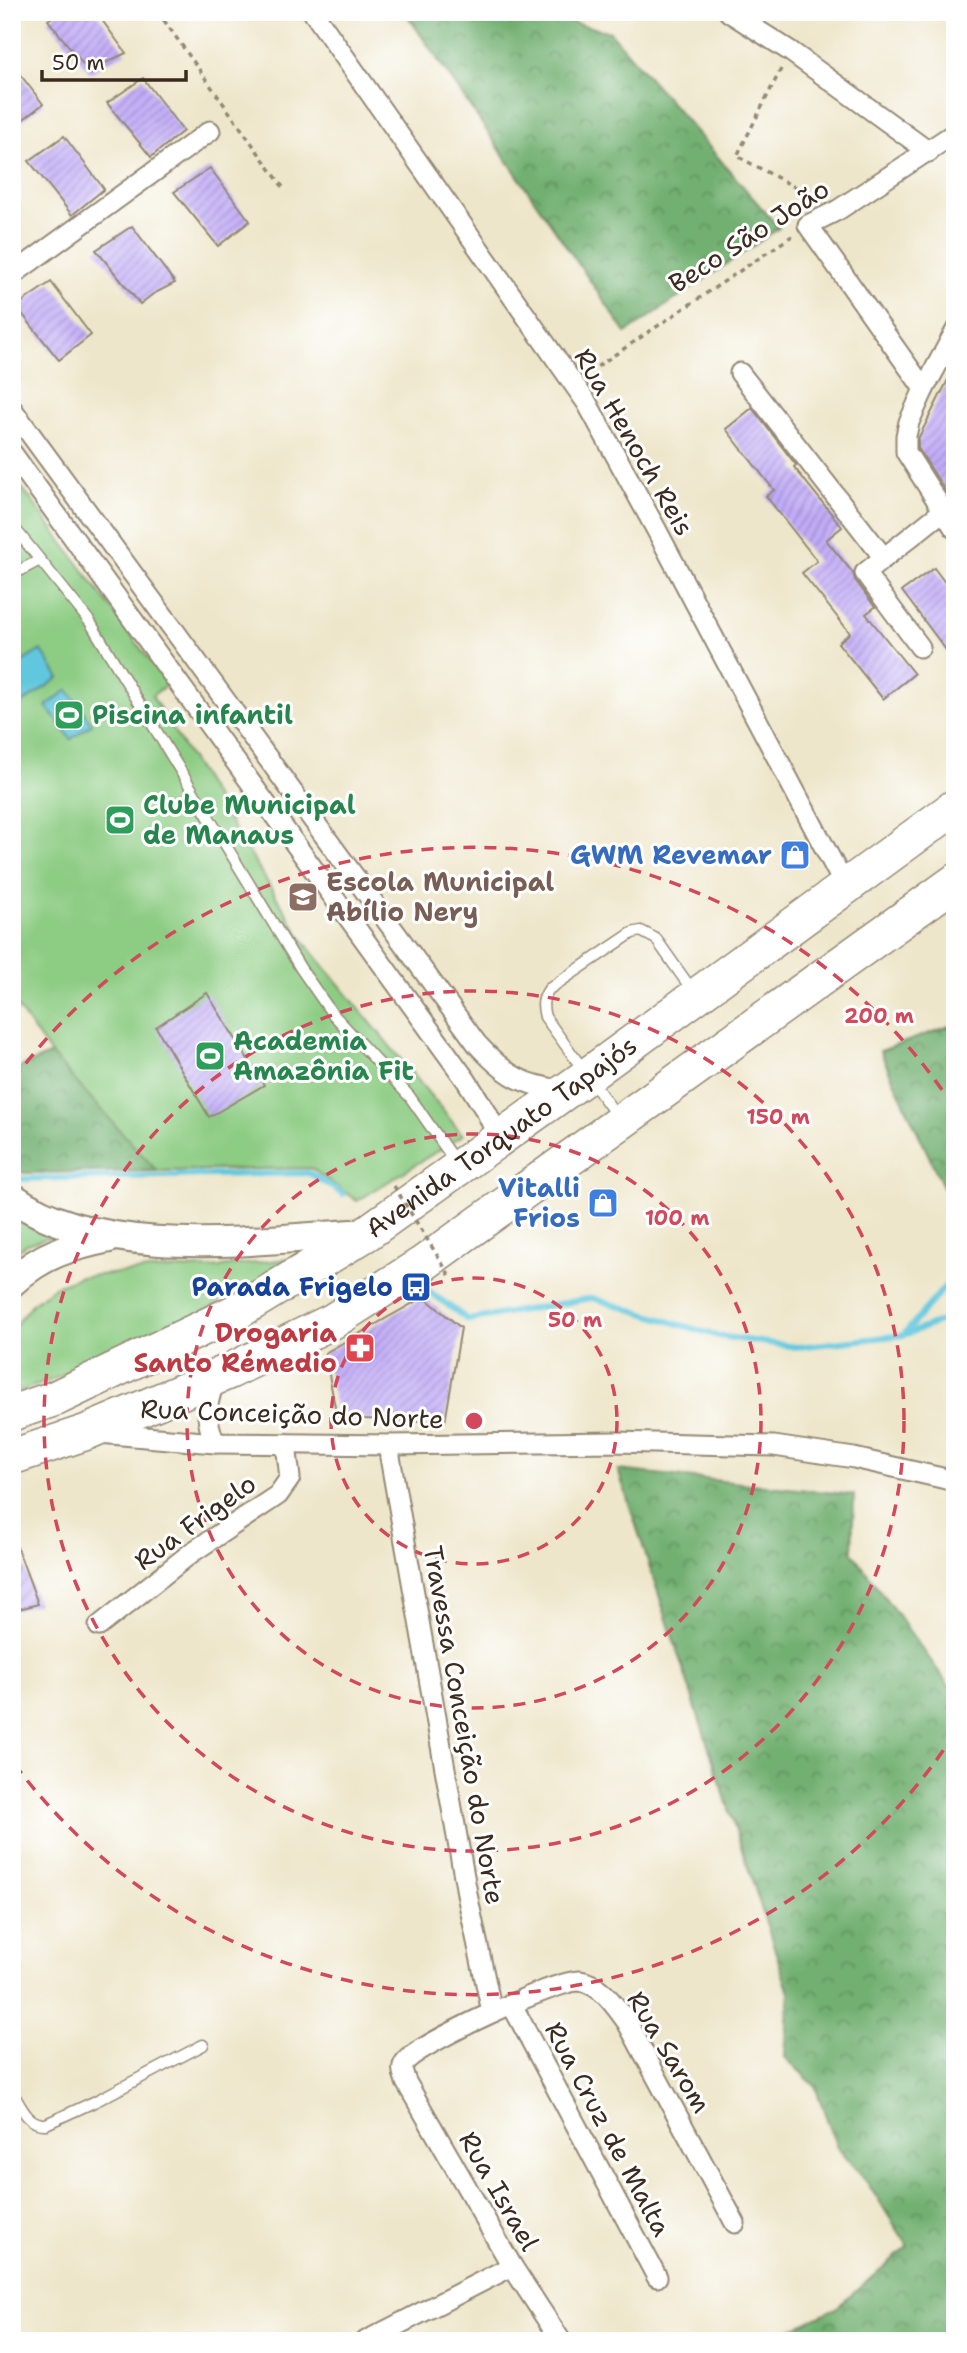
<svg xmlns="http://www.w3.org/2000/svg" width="967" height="2353" font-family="'Shantell Sans',sans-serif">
  <defs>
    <pattern id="forest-crowns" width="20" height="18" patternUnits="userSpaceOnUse" patternTransform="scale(1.75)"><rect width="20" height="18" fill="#72b071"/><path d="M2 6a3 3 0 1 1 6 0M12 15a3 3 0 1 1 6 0" fill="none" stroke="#5f8f5c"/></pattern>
    <pattern id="building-hatch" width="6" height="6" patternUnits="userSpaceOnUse" patternTransform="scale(1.75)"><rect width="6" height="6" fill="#c1acf8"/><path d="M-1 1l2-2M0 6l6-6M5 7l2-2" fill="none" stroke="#9e8cc8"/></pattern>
  </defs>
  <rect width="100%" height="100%" fill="#fff"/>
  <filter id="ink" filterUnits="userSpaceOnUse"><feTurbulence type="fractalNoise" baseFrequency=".0143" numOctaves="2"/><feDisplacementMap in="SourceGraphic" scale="14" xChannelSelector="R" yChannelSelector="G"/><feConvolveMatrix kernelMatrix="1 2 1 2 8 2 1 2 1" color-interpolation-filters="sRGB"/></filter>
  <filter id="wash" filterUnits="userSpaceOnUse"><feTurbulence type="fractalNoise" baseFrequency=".00686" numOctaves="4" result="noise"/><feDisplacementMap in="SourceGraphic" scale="28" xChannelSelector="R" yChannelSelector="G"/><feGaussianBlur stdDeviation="1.57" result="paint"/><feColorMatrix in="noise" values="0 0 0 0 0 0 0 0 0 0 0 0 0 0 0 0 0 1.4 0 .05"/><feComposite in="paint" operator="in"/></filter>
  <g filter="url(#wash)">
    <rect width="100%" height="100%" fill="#eee6ca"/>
    <g fill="url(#forest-crowns)" stroke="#566d48" stroke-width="2">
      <path d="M405,12H531L610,32L779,228L626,333Z"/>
      <path d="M955,1024V1212L880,1051Z"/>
      <path d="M51,1054L157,1171L25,1173L12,1171V1071Z"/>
      <path d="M618,1470L854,1495L852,1552L955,1694V2341H765L836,2308L908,2246L866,2181L837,2147L815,2086L785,2057L789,1993Z"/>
    </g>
    <g fill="#8dcc83" stroke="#647b50" stroke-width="2">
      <path d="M12,474L167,684L152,696L305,943L463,1135L357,1201L311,1168L157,1171L51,1054L12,1000Z"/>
      <path d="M12,1209L61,1234L27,1244L12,1256Z"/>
      <path d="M304,1257C213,1309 111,1361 12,1394V1329L33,1303L56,1286L79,1277L150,1270L211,1268Z"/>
    </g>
    <g fill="#61c7de" stroke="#4e787e" stroke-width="2">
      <path d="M41,650L59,678L12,710V668Z"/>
      <path d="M68,690L92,724L71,739L46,706Z"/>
    </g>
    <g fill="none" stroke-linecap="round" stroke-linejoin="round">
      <g stroke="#61c7de" stroke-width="6">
        <path d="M20,1179L309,1173L343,1194"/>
        <path d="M422,1286L468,1320L592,1298L718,1336L797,1347L904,1335L955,1316"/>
        <path d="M905,1333L955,1275"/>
      </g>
    </g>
    <g id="blocks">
      <g fill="url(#building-hatch)">
        <path d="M59,12H96L126,53L103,64L91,74L48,20Z"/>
        <path d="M12,64L43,104L12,128Z"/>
        <path d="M143,78L183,131L151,157L107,103Z"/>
        <path d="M64,136L104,189L72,215L29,161Z"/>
        <path d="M210,168L250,221L218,246L174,192Z"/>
        <path d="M132,226L175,283L153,294L140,304L96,250Z"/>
        <path d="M51,282L91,335L59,360L16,306Z"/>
        <path d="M955,366V506L918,448V439Z"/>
        <path d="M752,408L796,465L794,467L842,527L826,540L853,573L855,580L875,607L866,614L914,674L883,699L838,643L850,633L802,573L817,561L766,496L774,490L726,429Z"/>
        <path d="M934,568L955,596V662L902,591Z"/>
        <path d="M207,993L264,1085L209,1117L156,1027Z"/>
        <path d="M424,1297L461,1328L445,1422L337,1418L325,1353Z"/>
        <path d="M14,1539L38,1604L12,1611V1540Z"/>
      </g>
    </g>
  </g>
  <g filter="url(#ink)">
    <use href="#blocks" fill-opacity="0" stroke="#948874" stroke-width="2"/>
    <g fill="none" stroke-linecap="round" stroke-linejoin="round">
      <g stroke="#948874" stroke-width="13">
        <g id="lane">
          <path d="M12,525L90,622L301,969L331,1012L410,1097L456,1163"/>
          <path d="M12,571H19L40,560"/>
          <path d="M617,1116L545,1017C542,1006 542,999 549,989L632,933L641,931L656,939L692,990"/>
          <path d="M12,2092C21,2106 27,2125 46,2124L96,2101L203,2045"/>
        </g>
      </g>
      <g stroke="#948874" stroke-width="23">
        <g id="street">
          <path d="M313,12L587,403L656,529L846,888"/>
          <path d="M729,12L790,51L929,152"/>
          <path d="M12,275L210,131"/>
          <path d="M955,332L924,389L909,422L906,436V452L955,529"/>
          <path d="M740,373L884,558"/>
          <path d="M924,389L808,225L838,210L955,133"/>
          <path d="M12,409L477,1044C506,1076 522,1085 566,1091"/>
          <path d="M12,453L466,1080L487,1113L499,1139"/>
          <path d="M920,647L865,573L943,511"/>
          <path d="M99,1433L215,1443L390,1445L615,1442L774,1446L854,1458L955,1481"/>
          <path d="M215,1443C205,1419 205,1401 217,1378"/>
          <path d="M390,1445V1457L468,1899L492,2012"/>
          <path d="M99,1626L191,1553L278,1495L290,1478L286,1444"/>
          <path d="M512,2005L657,2277"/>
          <path d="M366,2341L512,2266"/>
          <path d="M561,2341L512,2266L406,2082C404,2075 400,2069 405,2062C418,2044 558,1979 580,1981C601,1984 615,2006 627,2022L735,2223"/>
        </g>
      </g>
      <g stroke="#948874" stroke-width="32">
        <g id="secondary">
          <path d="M12,1197C103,1263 261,1239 367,1233"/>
          <path d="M12,1282C42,1254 71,1246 109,1238"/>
        </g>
      </g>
      <g stroke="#948874" stroke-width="38">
        <g id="highway">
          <path id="s1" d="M12,1413L56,1398L240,1310L367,1233L587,1076L955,807"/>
          <path d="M12,1457L87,1432L230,1371L333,1321L424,1263L955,882"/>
        </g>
      </g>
      <g stroke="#948874" stroke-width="3.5" stroke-dasharray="5 5" stroke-linecap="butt">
        <path d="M158,12L285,190"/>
        <path d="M781,69L737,156L817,199"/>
        <path d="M589,372L792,236"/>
      </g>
      <use href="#lane" stroke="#fff" stroke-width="10"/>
      <use href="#street" stroke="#fff" stroke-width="19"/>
      <use href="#secondary" stroke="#fff" stroke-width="28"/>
      <use href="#highway" stroke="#fff" stroke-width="35"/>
      <path stroke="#948874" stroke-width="3.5" stroke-dasharray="5 5" stroke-linecap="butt" d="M394,1186L450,1276"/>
    </g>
  </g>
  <g fill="none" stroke="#d1495b" stroke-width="3.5" stroke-dasharray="12 9">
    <circle cx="474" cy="1421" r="143"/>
    <circle cx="474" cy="1421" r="287"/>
    <circle cx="474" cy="1421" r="430"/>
    <path d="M955 1733A573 573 0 0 1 13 1762M13 1080A573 573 0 0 1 955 1109"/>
  </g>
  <defs>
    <g id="stadium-square" transform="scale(1.575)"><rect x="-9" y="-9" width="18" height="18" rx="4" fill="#2e9e5b" stroke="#fff"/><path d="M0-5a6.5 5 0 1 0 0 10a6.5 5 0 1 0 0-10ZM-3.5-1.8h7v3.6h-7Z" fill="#fff"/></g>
    <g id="shop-square" transform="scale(1.575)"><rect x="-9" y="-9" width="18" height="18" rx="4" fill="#3f7fe0" stroke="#fff"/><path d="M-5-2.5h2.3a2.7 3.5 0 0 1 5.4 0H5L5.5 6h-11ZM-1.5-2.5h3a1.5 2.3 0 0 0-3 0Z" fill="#fff"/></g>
    <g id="school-square" transform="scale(1.575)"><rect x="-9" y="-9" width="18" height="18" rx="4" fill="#8d6e63" stroke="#fff"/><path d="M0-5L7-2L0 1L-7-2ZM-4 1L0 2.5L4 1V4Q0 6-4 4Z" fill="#fff"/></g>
    <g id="bus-square" transform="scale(1.575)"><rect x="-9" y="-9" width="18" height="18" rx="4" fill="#1a4fb4" stroke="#fff"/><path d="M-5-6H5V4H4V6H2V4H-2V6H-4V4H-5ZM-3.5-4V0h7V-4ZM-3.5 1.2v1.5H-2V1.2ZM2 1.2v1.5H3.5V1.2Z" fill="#fff"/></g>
    <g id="pharmacy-square" transform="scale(1.575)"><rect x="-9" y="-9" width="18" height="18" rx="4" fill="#e0444e" stroke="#fff"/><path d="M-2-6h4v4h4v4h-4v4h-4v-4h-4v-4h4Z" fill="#fff"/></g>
  </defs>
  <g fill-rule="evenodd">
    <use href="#stadium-square" x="69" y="715"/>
    <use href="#stadium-square" x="120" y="820"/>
    <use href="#shop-square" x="795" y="855"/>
    <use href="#school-square" x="303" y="897"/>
    <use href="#stadium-square" x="210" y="1056"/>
    <use href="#shop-square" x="603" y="1203"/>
    <use href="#bus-square" x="416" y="1287"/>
    <use href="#pharmacy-square" x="360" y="1348"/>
  </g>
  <g text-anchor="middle" stroke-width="6" stroke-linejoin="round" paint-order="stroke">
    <g font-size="26" fill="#3b2a1e" stroke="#fff">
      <text transform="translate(749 236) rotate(-33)" y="9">Beco São João</text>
      <text transform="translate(634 442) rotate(60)" y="9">Rua Henoch Reis</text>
      <text dy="9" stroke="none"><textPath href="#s1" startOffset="564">Avenida Torquato Tapajós</textPath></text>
      <text transform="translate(292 1414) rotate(2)" y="9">Rua Conceição do Norte</text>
      <text transform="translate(195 1522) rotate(-36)" y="9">Rua Frigelo</text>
      <text transform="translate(464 1725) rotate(80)" y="9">Travessa Conceição do Norte</text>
      <text transform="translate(669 2052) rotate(59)" y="9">Rua Sarom</text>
      <text transform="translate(608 2129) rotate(62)" y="9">Rua Cruz de Malta</text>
      <text transform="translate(499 2191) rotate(60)" y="9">Rua Israel</text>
    </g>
    <g font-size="26" font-weight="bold" fill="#27864d" stroke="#fff" text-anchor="start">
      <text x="92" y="724">Piscina infantil</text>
      <text x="143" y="814">Clube Municipal<tspan x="143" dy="30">de Manaus</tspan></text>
      <text x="233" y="1050">Academia<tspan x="233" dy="30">Amazônia Fit</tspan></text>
    </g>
    <g font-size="26" font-weight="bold" fill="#366cbe" stroke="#fff" text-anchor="end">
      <text x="772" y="864">GWM Revemar</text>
      <text x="580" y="1197">Vitalli<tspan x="580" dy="30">Frios</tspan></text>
    </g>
    <g font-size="26" font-weight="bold" fill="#785e54" stroke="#fff" text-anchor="start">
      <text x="326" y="891">Escola Municipal<tspan x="326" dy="30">Abílio Nery</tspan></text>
    </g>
    <g font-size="26" font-weight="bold" fill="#164399" stroke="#fff" text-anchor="end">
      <text x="393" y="1296">Parada Frigelo</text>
    </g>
    <g font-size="26" font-weight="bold" fill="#be3a42" stroke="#fff" text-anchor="end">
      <text x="337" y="1342">Drogaria<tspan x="337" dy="30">Santo Rémedio</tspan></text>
    </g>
  </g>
  <circle cx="474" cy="1421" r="10" fill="#d1495b" stroke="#fff" stroke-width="3.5"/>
  <g font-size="21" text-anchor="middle" font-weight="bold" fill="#d1495b" stroke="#fff" stroke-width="6" stroke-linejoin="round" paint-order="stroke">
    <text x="879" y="1023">200 m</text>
    <text x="778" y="1124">150 m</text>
    <text x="677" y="1225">100 m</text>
    <text x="575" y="1327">50 m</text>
  </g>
  <rect width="967" height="2353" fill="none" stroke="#fff" stroke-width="42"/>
  <path d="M42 70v10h144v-10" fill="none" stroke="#3b2a1e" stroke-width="3.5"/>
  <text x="52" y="70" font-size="21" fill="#3b2a1e" stroke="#ffffff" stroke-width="5" paint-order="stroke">50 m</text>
</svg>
